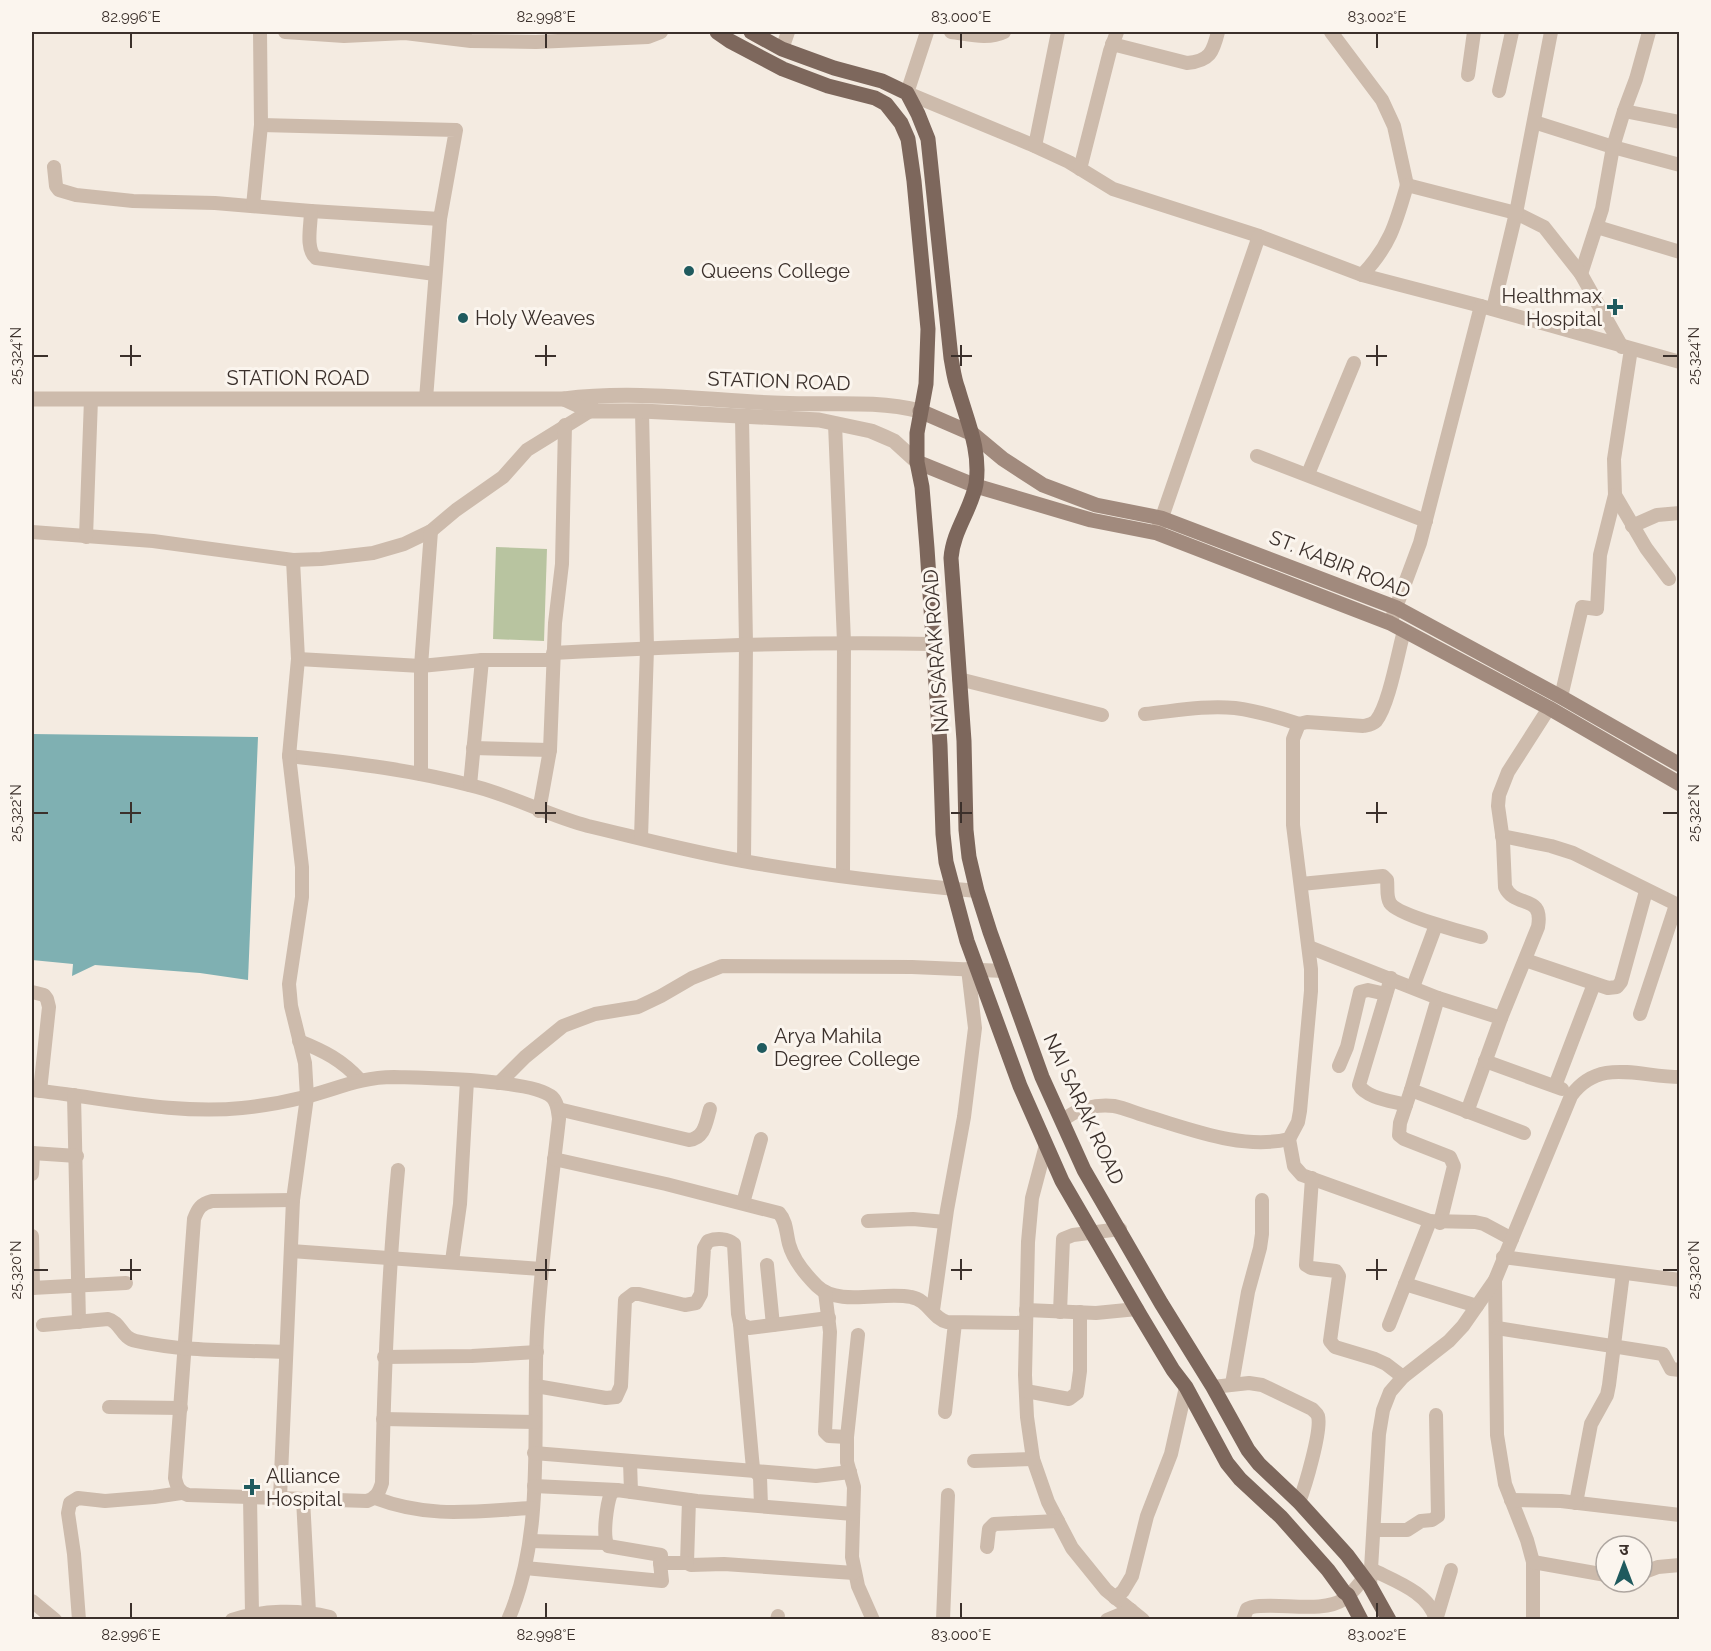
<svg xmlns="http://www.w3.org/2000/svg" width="1711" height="1651" font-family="Raleway,'Noto Sans Devanagari',sans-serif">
  <rect width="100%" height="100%" fill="#f4ebe1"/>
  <path fill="#b8c4a0" d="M496,547L547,549L544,641L493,639Z"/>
  <path fill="#7fb0b2" d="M32,734L258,737L248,980L200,973L95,965L72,976L73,964L32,960Z"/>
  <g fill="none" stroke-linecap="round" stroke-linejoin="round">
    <g stroke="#cdbbac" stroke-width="14">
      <path d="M285,32L344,36L405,33L471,41L536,42L648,37L661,32"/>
      <path d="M927,32L907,93L1030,144L1069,162L1113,189L1259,236L1362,275L1481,306L1680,362"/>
      <path d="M951,32C968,34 988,40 1004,32"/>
      <path d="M1331,32L1382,100L1394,126L1407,185"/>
      <path d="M1112,44L1187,63C1210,61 1213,52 1218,32"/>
      <path d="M782,49L788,32"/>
      <path d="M1468,75L1474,32"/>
      <path d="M1499,91L1512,32"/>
      <path d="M1624,111L1680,122"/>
      <path d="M1534,122L1613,147L1680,165"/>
      <path d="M1035,146L1058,32"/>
      <path d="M54,167L56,186L59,190L76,195L133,201L215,203L311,211L440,219L456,130L261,125"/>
      <path d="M1080,169L1110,51L1117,32"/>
      <path d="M253,206L261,125L260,32"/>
      <path d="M311,211C311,225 305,249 316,258L435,274"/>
      <path d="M1597,227L1680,252"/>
      <path d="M1581,274L1602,209L1613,147L1624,111L1636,79L1649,32"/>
      <path d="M1362,275C1390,246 1396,223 1407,185L1516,213L1544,227L1581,274L1622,347"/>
      <path d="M1493,309L1516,213L1551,32"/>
      <path d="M1631,349L1614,459L1615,495L1646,548L1669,579"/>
      <path d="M426,399L440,219"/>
      <path d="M742,417L746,644L744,861"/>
      <path d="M835,424L844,642L843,876"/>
      <path d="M1257,456L1426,521"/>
      <path d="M1308,474L1354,363"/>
      <path d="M1632,526L1657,515L1680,513"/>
      <path d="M1158,529L1259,236"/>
      <path d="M32,532L153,541L293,560L321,559L373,553L404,544L431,531L456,510L503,477L527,450L590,411L591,403"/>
      <path d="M86,537L91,399"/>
      <path d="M1392,618L1420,543L1481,306"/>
      <path d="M553,653C680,646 806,641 933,644"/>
      <path d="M298,659L421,666L482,660H553"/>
      <path d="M959,679L1102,715"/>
      <path d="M1561,697L1582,607L1597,609L1600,555L1615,495"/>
      <path d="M1145,714C1175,711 1205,705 1235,708C1257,711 1278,717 1299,724"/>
      <path d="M473,748L550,750"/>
      <path d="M289,756C353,763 415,770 477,787C515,797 550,816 588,826C639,838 691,852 743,861C820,875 899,884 977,891"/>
      <path d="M421,774V666L431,531"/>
      <path d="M470,785L482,660"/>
      <path d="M539,811L550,750L555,623L562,564L565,425"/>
      <path d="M1502,836L1551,846L1573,853L1680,906"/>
      <path d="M641,838L647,648L642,411"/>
      <path d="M1301,884L1383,876L1387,880C1388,886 1386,897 1390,903C1397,915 1465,933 1481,937"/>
      <path d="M1309,947L1438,998L1411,1090L1524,1133"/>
      <path d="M1525,960L1608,988L1617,987L1621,982L1646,891"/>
      <path d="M1391,978L1359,1085C1366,1098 1392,1101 1406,1105"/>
      <path d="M1413,987L1436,925"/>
      <path d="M32,992L44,995L47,999L49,1007L40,1091"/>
      <path d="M1438,998L1501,1018L1467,1112"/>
      <path d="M1640,1014L1676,905"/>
      <path d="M1501,1018L1538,927C1544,893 1515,909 1505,887L1503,841L1498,806L1499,795L1508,772L1549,708"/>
      <path d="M299,1041C324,1051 342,1060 360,1080"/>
      <path d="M1485,1061L1562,1089"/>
      <path d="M1339,1066L1347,1047L1360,992L1368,990L1386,994"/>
      <path d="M499,1083L525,1057L563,1026L595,1014L638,1007L661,996L692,978L722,966L912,967L1004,971"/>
      <path d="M1555,1086L1594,984"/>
      <path d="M32,1090C101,1097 172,1115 242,1108C263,1106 285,1102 305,1097C337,1089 360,1077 394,1077C424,1078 532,1079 552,1097C558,1103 558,1111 559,1119C551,1190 541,1261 537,1332C532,1424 546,1534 508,1620"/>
      <path d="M1411,1090L1400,1123L1399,1135L1404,1139L1450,1157L1454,1166L1440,1223"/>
      <path d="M74,1095L79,1322"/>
      <path d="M558,1109L689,1140C705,1138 706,1122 710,1109"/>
      <path d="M1062,1121C1076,1109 1095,1104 1114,1106C1125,1108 1138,1114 1149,1117C1193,1130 1243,1150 1289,1139L1298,1122L1300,1111L1311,991V969L1293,825V739L1299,724L1307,722L1363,726C1368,725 1372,725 1376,721C1389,705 1398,652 1404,631"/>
      <path d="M1289,1139L1294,1166L1302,1175L1430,1221L1475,1222L1484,1224L1512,1239"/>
      <path d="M1046,1145L1032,1198L1028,1242L1025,1375L1027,1417L1033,1459L1048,1502L1072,1548L1106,1590L1143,1620"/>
      <path d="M32,1153L77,1156"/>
      <path d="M554,1159L666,1184L779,1213C787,1222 786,1233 789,1244C793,1259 806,1275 817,1286C838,1307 883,1291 911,1297C928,1300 932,1318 947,1322L1026,1323"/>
      <path d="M32,1174L33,1153"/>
      <path d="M1312,1178L1306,1265L1311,1268L1336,1271L1339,1276L1330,1341L1335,1347L1375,1359L1386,1364L1403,1377"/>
      <path d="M293,1200L212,1201C201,1204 198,1208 194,1219L175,1478C177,1487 179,1492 188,1495L367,1501C376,1498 379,1493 382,1483C384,1378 388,1274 398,1170"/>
      <path d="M743,1203L761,1139"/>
      <path d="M868,1221L913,1219L945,1222"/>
      <path d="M32,1236L33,1288"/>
      <path d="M291,1251L541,1269"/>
      <path d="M1503,1257L1680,1280"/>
      <path d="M452,1261L460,1204L467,1080"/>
      <path d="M767,1265L773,1325"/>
      <path d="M1495,1280L1497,1435L1505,1484L1527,1540L1533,1562V1620"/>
      <path d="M1405,1284L1477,1306"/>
      <path d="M32,1288L126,1283"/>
      <path d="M825,1292L830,1332L825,1432L829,1436L847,1437"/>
      <path d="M933,1310L947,1210L964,1117L975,1028L968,969"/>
      <path d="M1026,1310L1096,1313L1137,1309"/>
      <path d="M1060,1312L1063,1239L1073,1235L1120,1229"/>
      <path d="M740,1324L752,1458L753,1468L760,1477L761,1506"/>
      <path d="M43,1325L108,1319C121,1322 121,1338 136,1341C184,1352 237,1350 286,1352"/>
      <path d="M1389,1325L1430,1221"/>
      <path d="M1497,1328L1663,1354L1671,1369L1680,1370"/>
      <path d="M858,1335L847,1437V1462L854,1487L852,1557L858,1586L873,1620"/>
      <path d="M384,1357L472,1356L537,1352"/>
      <path d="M1232,1384L1248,1292L1260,1248L1262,1234V1200"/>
      <path d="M536,1386L606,1398L616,1397L621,1386L625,1300L633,1294H639L685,1305L696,1303L701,1294L704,1248L708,1241C716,1238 728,1238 734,1244L738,1314L740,1324L749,1328L829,1318"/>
      <path d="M1213,1387L1249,1383L1262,1385L1312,1409C1315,1412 1317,1413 1318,1416C1322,1430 1305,1487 1299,1502"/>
      <path d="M1026,1391L1069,1399L1077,1393L1080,1371V1312"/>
      <path d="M109,1407L181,1408"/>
      <path d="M945,1412L955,1323"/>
      <path d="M383,1419L535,1422"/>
      <path d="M534,1453L816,1476L850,1472"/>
      <path d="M630,1461L631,1492"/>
      <path d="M974,1461L1033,1459"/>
      <path d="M534,1486L617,1490"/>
      <path d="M250,1497L252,1613"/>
      <path d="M280,1498L293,1200L307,1097L305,1063L291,1006L289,984L302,897V867L289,756L298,659L293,560"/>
      <path d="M375,1498C430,1519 475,1511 532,1508"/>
      <path d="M303,1499L309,1612"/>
      <path d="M689,1500L687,1563L691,1565L724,1564L854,1573"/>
      <path d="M1511,1500L1561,1501L1680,1515"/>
      <path d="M1576,1503L1591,1424L1607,1395L1609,1385L1623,1273"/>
      <path d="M1375,1530H1407L1421,1521L1432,1520L1438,1516L1436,1415"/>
      <path d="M530,1541L605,1543"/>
      <path d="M987,1547L989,1529L994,1524L1058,1521"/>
      <path d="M1533,1562L1606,1575"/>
      <path d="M687,1563H660L661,1555L608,1546C602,1536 607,1504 611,1493L617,1490L697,1501L853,1514"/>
      <path d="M525,1568L662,1581L660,1563"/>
      <path d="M1371,1569C1394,1581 1429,1592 1436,1620"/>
      <path d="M1642,1573L1658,1567L1680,1565"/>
      <path d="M1370,1586L1379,1434L1383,1410L1390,1392L1403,1377L1449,1341L1463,1326L1495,1280L1571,1096C1599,1057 1639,1077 1680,1077"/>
      <path d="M1115,1598L1123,1591L1132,1576L1147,1516L1171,1454L1186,1387"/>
      <path d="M32,1601L55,1620"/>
      <path d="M79,1620L74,1554L68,1513L70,1503L78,1498L105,1501L154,1497L181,1493"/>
      <path d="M232,1620C263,1610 298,1609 330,1617"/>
      <path d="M777,1620L778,1616"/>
      <path d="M943,1620L948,1495"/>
      <path d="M1107,1620L1131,1610"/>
      <path d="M1243,1620L1247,1609L1252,1607C1278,1602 1323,1614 1344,1599C1352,1594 1358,1585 1364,1578"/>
      <path d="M1436,1620L1451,1570"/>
    </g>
    <g stroke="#cdbbac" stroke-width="15">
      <path d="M32,399H564C634,390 704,400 774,403C822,406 873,399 920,411"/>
      <path d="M564,399L590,411H642L819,420L871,431L885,437L894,441L917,462"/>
    </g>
    <g stroke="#a18a7d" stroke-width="15">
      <path d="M920,411L973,434L1003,459L1043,485L1096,505L1161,518L1397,608L1561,697L1680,765"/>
      <path d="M917,462L976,486L1091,520L1157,533L1390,623L1549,708L1680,784"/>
    </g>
    <g stroke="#7d675c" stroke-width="15">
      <path d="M717,32L730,41L783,69L828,86L875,98L886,104L901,123L908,139L914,181L928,329L926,384L917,433V462L922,487L927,548L940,745L943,834L946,862L967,941L1020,1086L1062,1181L1140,1315L1173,1370L1186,1387L1227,1463L1240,1479L1281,1517L1328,1570L1344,1592L1348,1595L1361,1620"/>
      <path d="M751,32L782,49L834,68L882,81L907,93L918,114L928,139L951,358C953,368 954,379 958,389C967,421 981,450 976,484C971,510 953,531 951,558L964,741L966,830L969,857L977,891L990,932L1042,1077L1084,1170L1161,1303L1213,1387L1248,1450L1259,1464L1299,1502L1347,1555L1370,1586L1389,1620"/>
    </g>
  </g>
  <path fill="none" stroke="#3b302b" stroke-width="2" d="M131,33V48M546,33V48M961,33V48M1377,33V48M131,345V366M546,345V366M961,345V366M1377,345V366M33,356H48M120,356H141M535,356H556M951,356H972M1366,356H1387M1663,356H1678M131,802V823M546,802V823M961,802V823M1377,802V823M33,813H48M120,813H141M535,813H556M951,813H972M1366,813H1387M1663,813H1678M131,1259V1280M546,1259V1280M961,1259V1280M1377,1259V1280M33,1270H48M120,1270H141M535,1270H556M951,1270H972M1366,1270H1387M1663,1270H1678M131,1603V1618M546,1603V1618M961,1603V1618M1377,1603V1618"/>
  <g fill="#1f5a5e" stroke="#fbf5ee" stroke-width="2">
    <circle cx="689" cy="271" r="6"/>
    <path d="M1612 298h6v6h6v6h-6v6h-6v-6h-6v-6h6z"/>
    <circle cx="463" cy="318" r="6"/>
    <circle cx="762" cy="1048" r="6"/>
    <path d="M249 1478h6v6h6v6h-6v6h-6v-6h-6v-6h6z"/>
  </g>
  <g text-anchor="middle" stroke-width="6" stroke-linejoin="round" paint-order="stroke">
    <g font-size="20" fill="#3b302b" stroke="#fbf5ee" text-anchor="start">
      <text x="701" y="278">Queens College</text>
      <text x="1602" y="303" text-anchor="end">Healthmax<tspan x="1602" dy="23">Hospital</tspan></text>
      <text x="475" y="325">Holy Weaves</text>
      <text x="774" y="1043">Arya Mahila<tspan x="774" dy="23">Degree College</tspan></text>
      <text x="266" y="1483">Alliance<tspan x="266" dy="23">Hospital</tspan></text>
    </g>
    <g font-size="20" fill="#3b302b" stroke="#fbf5ee">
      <text x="298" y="385">STATION ROAD</text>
      <text transform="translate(779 381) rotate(2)" y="7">STATION ROAD</text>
      <text transform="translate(1340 564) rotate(22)" y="7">ST. KABIR ROAD</text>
      <text transform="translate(936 651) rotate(-94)" y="7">NAI SARAK ROAD</text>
      <text transform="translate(1084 1109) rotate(65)" y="7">NAI SARAK ROAD</text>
    </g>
  </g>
  <rect width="1711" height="1651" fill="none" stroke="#fbf5ee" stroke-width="66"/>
  <g transform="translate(1624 1564)"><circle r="28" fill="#fbf5ee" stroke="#aea6a0" stroke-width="1.5"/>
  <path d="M0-4.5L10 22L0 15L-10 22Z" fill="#1f5a5e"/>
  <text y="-9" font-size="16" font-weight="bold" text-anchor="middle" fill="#3b302b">उ</text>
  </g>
  <rect x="33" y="33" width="1645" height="1585" fill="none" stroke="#3b302b" stroke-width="2"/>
  <g font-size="15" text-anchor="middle" fill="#3b302b">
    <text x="131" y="22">82.996°E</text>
    <text x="546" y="22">82.998°E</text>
    <text x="961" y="22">83.000°E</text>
    <text x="1377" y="22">83.002°E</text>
    <text transform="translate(16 356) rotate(-90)" y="5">25.324°N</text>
    <text transform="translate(1694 356) rotate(-90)" y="5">25.324°N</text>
    <text transform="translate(16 813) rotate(-90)" y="5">25.322°N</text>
    <text transform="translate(1694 813) rotate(-90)" y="5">25.322°N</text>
    <text transform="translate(16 1270) rotate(-90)" y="5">25.320°N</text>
    <text transform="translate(1694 1270) rotate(-90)" y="5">25.320°N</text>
    <text x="131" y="1640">82.996°E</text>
    <text x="546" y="1640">82.998°E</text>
    <text x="961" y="1640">83.000°E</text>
    <text x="1377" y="1640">83.002°E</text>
  </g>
</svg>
